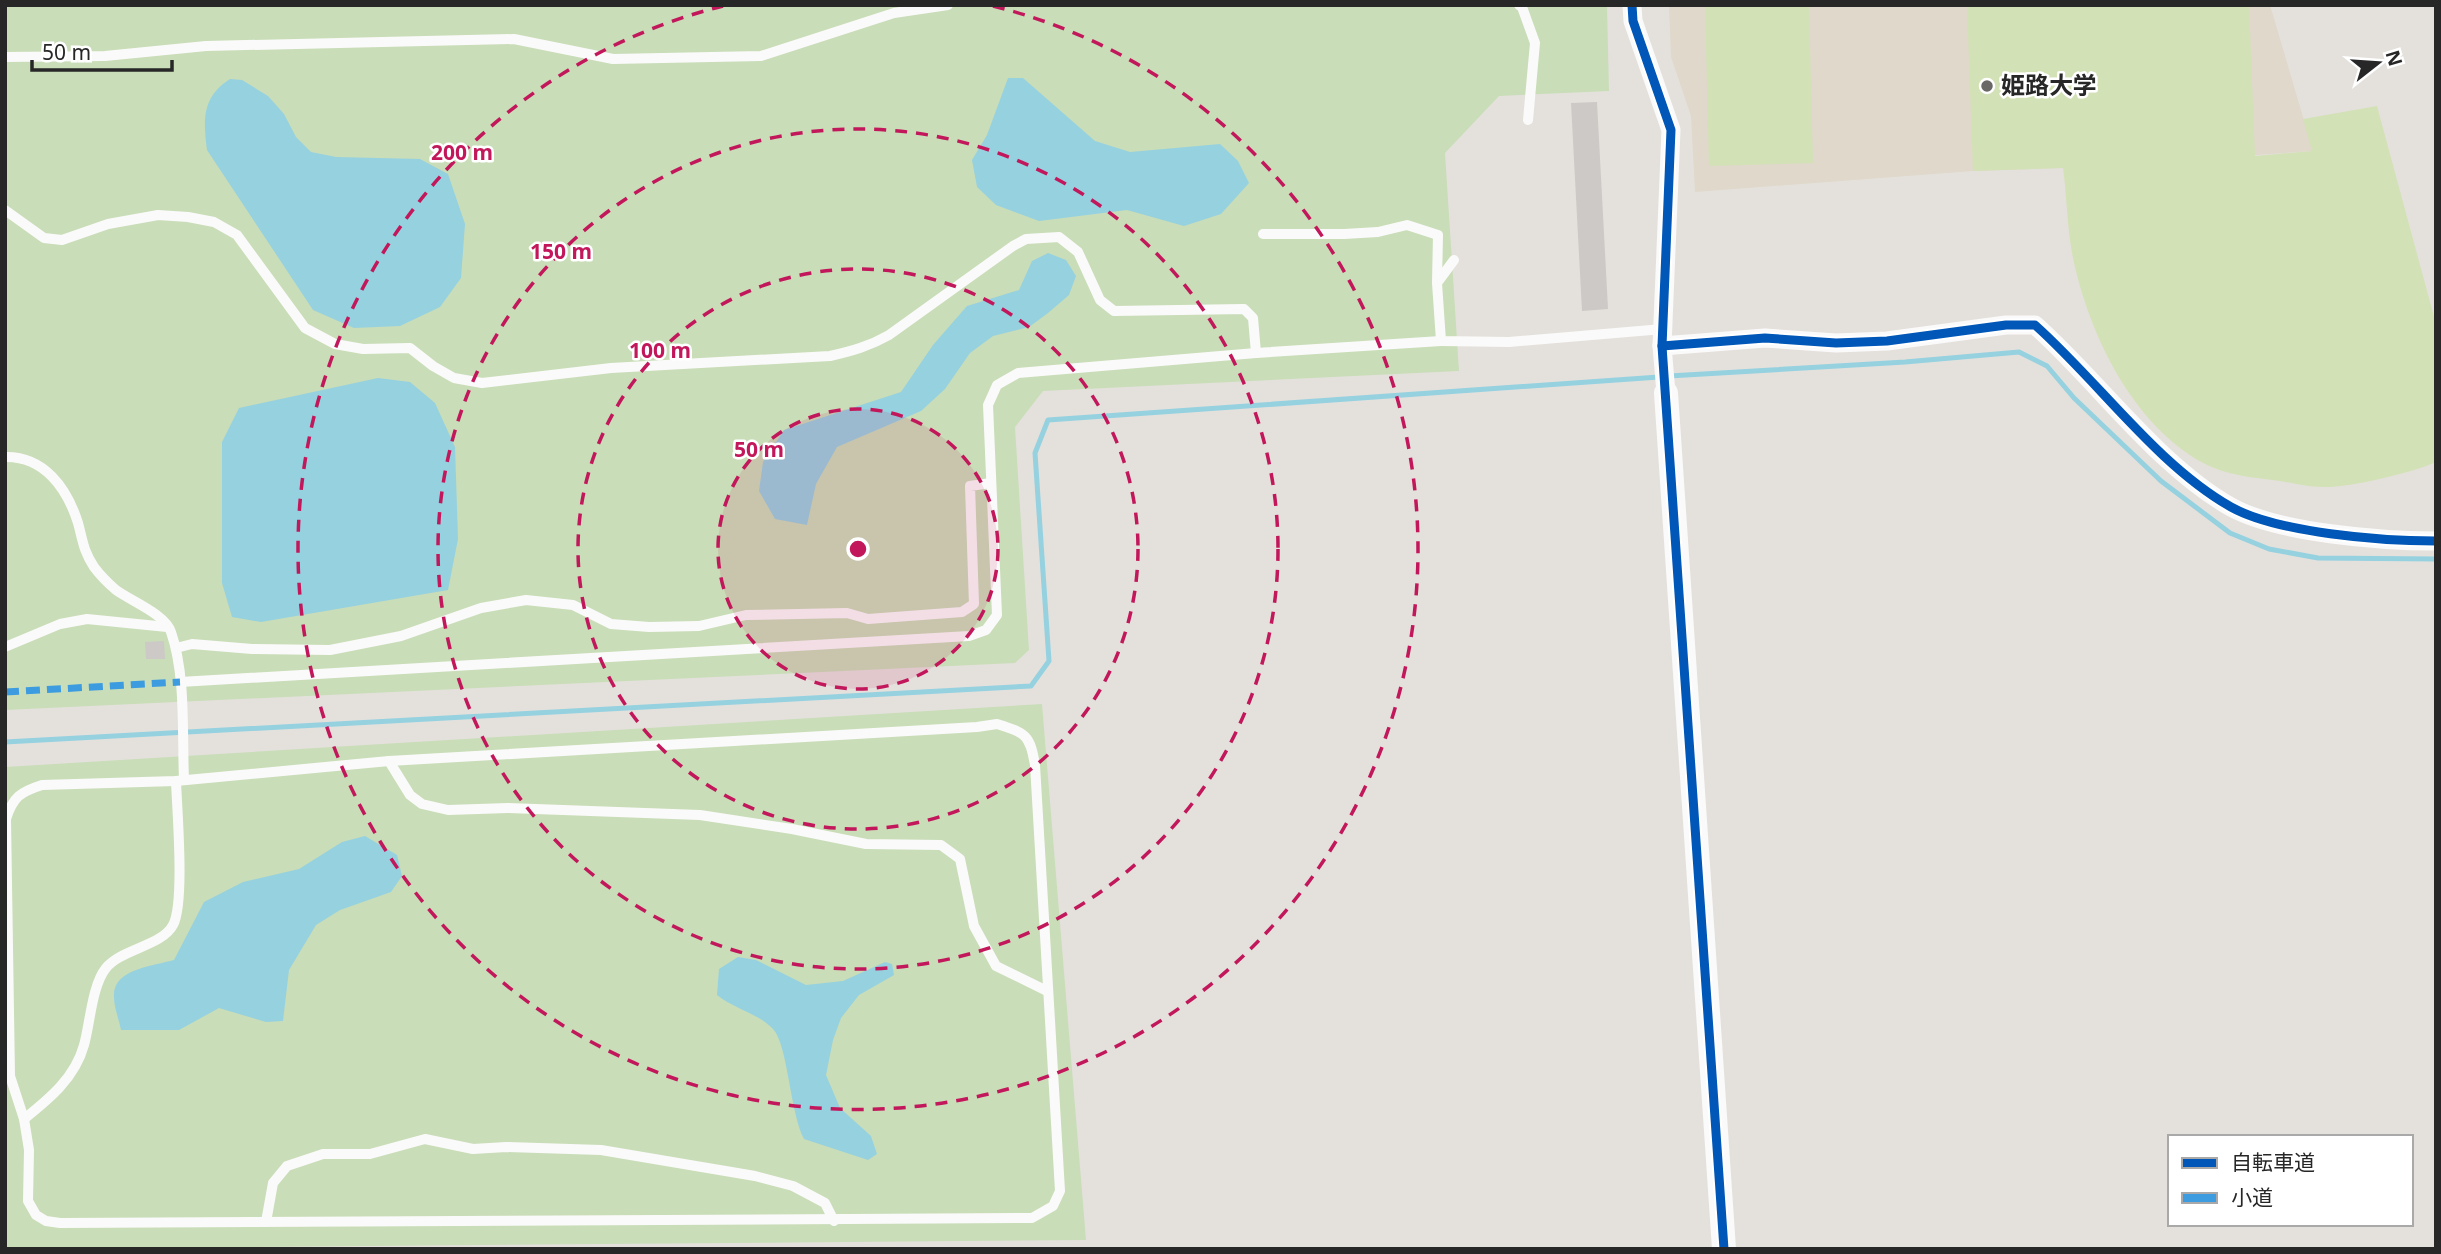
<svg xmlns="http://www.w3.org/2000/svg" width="2441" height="1254" font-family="'Noto Sans','Noto Sans JP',sans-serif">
  <rect width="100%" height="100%" fill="#e4e1dc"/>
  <path fill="#dfd8cb" d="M1669,5H2270L2313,151L2063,168L1973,171L1695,192L1691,116L1671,57Z"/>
  <g fill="#c9ddb8">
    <path d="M5,5H1607L1609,91L1499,96L1445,153L1459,371L1043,391L1015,427L1029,650L1015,663L5,710Z"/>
    <path d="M1042,704L1086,1240L5,1249V767Z"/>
  </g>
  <g fill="#d3e1b6">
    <path d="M1705,5H1809L1813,163L1709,166Z"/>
    <path d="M1967,5H2249L2255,156L2312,151L2303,119L2377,106L2436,324V462C2412,473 2348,488 2322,487C2308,487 2293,483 2280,481C2255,478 2225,475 2203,463C2132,424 2089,334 2073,258C2067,228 2067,197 2063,168L1973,171Z"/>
  </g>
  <g fill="#96d1e0">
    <path d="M1008,78H1023L1095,141L1130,152L1220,144L1238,161L1249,183L1221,214L1184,226L1127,210L1039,221L996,205L977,187L972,160L987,135Z"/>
    <path d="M230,79L242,80L268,96L284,114L296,137L311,152L336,157L420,159L448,174L465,224L461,278L440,307L400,326L354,328L313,310L207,150C203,119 202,97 230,79Z"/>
    <path d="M1048,253L1066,260L1076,276L1069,295L1048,313L1029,327L993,336L970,353L945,389L921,411L837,447L816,484L807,525L775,519L759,491L763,462L784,430L901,392L933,345L967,306L1019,290L1032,261Z"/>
    <path d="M378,378L410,382L435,403L455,447L458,539L448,590L261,622L232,617L222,583V442L239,408Z"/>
    <path d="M365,836L397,855L402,876L391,892L340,910L316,925L289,970L283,1021L266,1022L219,1008L179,1030H121C119,1019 114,1008 114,997C112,969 153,966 174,960L204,902L243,882L299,869L342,842Z"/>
    <path d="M738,957L756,960L806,985L843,981L885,962L892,964L894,975L859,995L841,1018L833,1040L826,1075L840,1108L871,1136L877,1154L868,1160L804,1139C790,1113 788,1045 773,1029C758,1013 734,1009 717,995L719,969Z"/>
  </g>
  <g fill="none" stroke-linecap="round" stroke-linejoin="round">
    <g stroke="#96d1e0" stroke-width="5">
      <path d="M1669,376L1905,362L2019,352L2047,366L2074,398L2161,481L2230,533L2269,549L2318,558L2436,559"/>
      <path d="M5,742L1031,686L1049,661L1035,453L1048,420L1659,377"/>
    </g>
  </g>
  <g fill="#ccc9c6">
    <path d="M1597,102L1608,309L1582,311L1571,103Z"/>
    <path d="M164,641L165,659H146L145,642Z"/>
  </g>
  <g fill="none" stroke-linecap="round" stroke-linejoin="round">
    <g stroke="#fbfafa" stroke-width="10">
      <path d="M1519,5L1522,7L1535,43L1528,120"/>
      <path d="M5,57L105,56L206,46L514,39L613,59L761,56L894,13L948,5"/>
      <path d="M5,210L44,238L62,240L108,224L158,215L188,217L214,222L237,235L305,328L335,344L363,349L410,348L433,366L454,378L482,383L611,368L830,356C852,351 870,346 889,335L1013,246L1026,239L1059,237L1078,252L1100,300L1114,311L1244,309L1253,318L1256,353"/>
      <path d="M1263,234H1344L1378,232L1407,225L1438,235L1437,282"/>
      <path d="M1454,260L1437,283L1441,341L1509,342L1663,329"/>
      <path d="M5,457C44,456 67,488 78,523C83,541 83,550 94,567C100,575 109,584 116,590C131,601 165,614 171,632C186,675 182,733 184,780"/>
      <path d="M5,647L60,624L87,619L167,627"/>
      <path d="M176,648L192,644L252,649L330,650L401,636L481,608L526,600L573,605L611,624L649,627L699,626L746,615L847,613L868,619L962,612L974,604L970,486L991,483"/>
      <path d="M180,682L969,636L986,630L997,615L988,405L997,385L1018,373L1256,353L1441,341"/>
      <path d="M997,724C1025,733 1030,734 1035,765L1060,1191L1053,1206L1032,1218L60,1223L46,1221L36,1215L28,1201L29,1150L24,1119L10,1076L6,819C13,797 20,792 42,785L176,781L389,761L977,727Z"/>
      <path d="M389,761L410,795L422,804L448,810L508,808L700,815L792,829L866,844L941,845L960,859L974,926L996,966L1047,991"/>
      <path d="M24,1119C49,1099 75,1078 84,1045C90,1024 92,985 106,968C121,949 162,946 173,925C185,903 177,810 176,781"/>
      <path d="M266,1222L273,1183L287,1166L323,1154H370L425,1139L473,1149L506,1147L601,1150L755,1176L793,1186L825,1203L834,1221"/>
    </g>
    <g stroke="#fbfafa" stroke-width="19">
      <path d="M1632,5L1633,21L1671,130L1662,346L1666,393"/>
      <path d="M1662,346L1765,338L1836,343L1887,341L2006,325H2035C2099,382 2157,465 2231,507C2278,533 2381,541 2436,541"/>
    </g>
    <path stroke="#fbfafa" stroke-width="24" d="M1666,393L1724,1249"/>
    <path stroke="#3d9ce0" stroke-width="7" stroke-dasharray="14 7" stroke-linecap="butt" d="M5,692L180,682"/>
    <g stroke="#fff" stroke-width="13">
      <g id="cycleway">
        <path d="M1632,5L1633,21L1671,130L1662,346L1724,1249"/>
        <path d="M1662,346L1765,338L1836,343L1887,341L2006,325H2035C2099,382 2157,465 2231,507C2278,533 2381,541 2436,541"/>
      </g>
    </g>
    <use href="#cycleway" stroke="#0057b8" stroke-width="9"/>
  </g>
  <circle cx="858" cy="549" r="140" fill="#c2185b" fill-opacity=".12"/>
  <g fill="none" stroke="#c2185b" stroke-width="3.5" stroke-dasharray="12 9">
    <circle cx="858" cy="549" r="140"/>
    <circle cx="858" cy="549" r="280"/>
    <circle cx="858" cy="549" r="420"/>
    <path d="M993 6A560 560 0 1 1 723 6"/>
  </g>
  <circle fill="#696866" stroke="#fff" stroke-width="2.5" cx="1987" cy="86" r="7"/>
  <g text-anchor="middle" stroke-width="5" stroke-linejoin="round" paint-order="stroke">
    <g font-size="24" font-weight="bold" fill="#272727" stroke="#fff" text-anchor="start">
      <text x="2001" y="94">姫路大学</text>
    </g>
  </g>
  <circle cx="858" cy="549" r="10" fill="#c2185b" stroke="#fff" stroke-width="3.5"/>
  <g font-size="21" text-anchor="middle" font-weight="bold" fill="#c2185b" stroke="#fff" stroke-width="5" stroke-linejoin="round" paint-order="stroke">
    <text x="462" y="160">200 m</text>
    <text x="561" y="259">150 m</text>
    <text x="660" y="358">100 m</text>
    <text x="759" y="457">50 m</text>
  </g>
  <rect width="2441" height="1254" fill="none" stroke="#272727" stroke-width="14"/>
  <rect x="2168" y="1135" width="245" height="91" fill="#ffffff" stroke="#a9a9a9" stroke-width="2"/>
  <rect x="2182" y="1158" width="35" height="10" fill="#0057b8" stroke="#a9a9a9" stroke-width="2"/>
  <text x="2231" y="1170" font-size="21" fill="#272727">自転車道</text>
  <rect x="2182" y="1193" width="35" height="10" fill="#3d9ce0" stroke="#a9a9a9" stroke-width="2"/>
  <text x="2231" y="1205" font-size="21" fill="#272727">小道</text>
  <g transform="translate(2378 63) rotate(73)" stroke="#ffffff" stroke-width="5" paint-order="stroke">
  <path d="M0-5L12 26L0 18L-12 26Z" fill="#272727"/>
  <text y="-10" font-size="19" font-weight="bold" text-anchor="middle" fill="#272727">N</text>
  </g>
  <path d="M32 60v10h140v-10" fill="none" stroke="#272727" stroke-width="3.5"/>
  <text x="42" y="60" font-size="21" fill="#272727" stroke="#ffffff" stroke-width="5" paint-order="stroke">50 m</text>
</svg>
